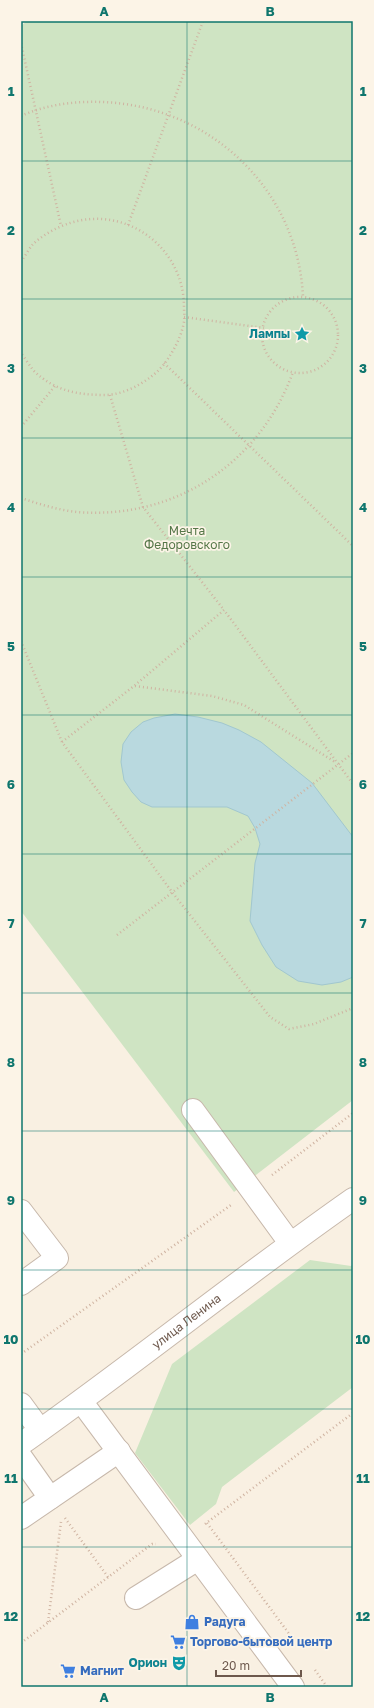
<svg xmlns="http://www.w3.org/2000/svg" width="374" height="1708" font-family="'Golos Text',sans-serif">
  <rect width="100%" height="100%" fill="#f9f0e2"/>
  <g fill="#cfe4c3">
    <path d="M27,21H353V1100L234,1192L21,911V26Z"/>
    <path d="M310,1260L351,1266L353,1264V1387L222,1487L216,1504L190,1525L135,1453L172,1364Z"/>
  </g>
  <path fill="#b9d9df" stroke="#a1c7cf" d="M175,714L198,717L222,723L239,730L261,742L312,783L353,837V977L341,982L322,985L298,981L276,967L262,945L250,921L255,863L260,844L255,828L248,816L227,807H152L141,802L132,792L124,780L121,762L123,744L131,732L143,722L154,718Z"/>
  <g fill="none" stroke-linecap="round" stroke-linejoin="round">
    <g stroke="#c7b8ab" stroke-width="24">
      <g id="minor">
        <path d="M193,1110L290,1243"/>
        <path d="M21,1211L57,1258L21,1284"/>
        <path d="M81,1401L293,1687"/>
        <path d="M21,1404L40,1430"/>
        <path id="s1" d="M21,1444C133,1365 240,1278 353,1199"/>
        <path d="M21,1457L50,1498"/>
        <path d="M21,1518L119,1451"/>
        <path d="M136,1598L198,1559"/>
      </g>
    </g>
    <g stroke="#cfb3a1" stroke-width="2.5" stroke-dasharray="1 3" stroke-linecap="butt">
      <path d="M21,43L61,226"/>
      <path d="M21,116C45,105 74,101 101,102C208,105 298,188 303,297"/>
      <path d="M128,225L203,21"/>
      <path d="M21,262C25,256 29,249 33,244C43,235 57,227 70,223C127,205 184,248 184,307C184,312 185,318 184,322C181,338 174,350 165,363C153,379 126,395 105,395C78,395 54,391 33,370C29,365 25,358 21,353"/>
      <circle cx="300" cy="335" r="38"/>
      <path d="M184,317L264,328"/>
      <path d="M164,363L353,546"/>
      <path d="M110,395L143,507L224,610"/>
      <path d="M21,427L55,386"/>
      <path d="M21,498C39,504 58,510 77,512C175,520 260,463 293,372"/>
      <path d="M21,641L62,742L172,892L270,1017L289,1029L314,1024L353,1008"/>
      <path d="M135,686L212,696L244,705L335,762"/>
      <path d="M62,742L134,686L224,610L353,784"/>
      <path d="M117,935L353,753"/>
      <path d="M272,1175L353,1113"/>
      <path d="M21,1354L231,1205"/>
      <path d="M65,1518L108,1577"/>
      <path d="M207,1523L290,1635"/>
      <path d="M205,1524L353,1413"/>
      <path d="M48,1622L61,1522"/>
      <path d="M21,1643L152,1544H156"/>
      <path d="M315,1670L327,1687"/>
    </g>
    <use href="#minor" stroke="#fff" stroke-width="22"/>
  </g>
  <path fill="none" stroke="#0f766e" stroke-width="1" stroke-opacity="0.55" d="M187,21V1687M21,161H353M21,299H353M21,438H353M21,577H353M21,715H353M21,854H353M21,993H353M21,1131H353M21,1270H353M21,1409H353M21,1547H353"/>
  <defs>
    <g id="sight-bare" transform="scale(1.2)"><path d="M0-6L1.8-2.2L6-1.7L2.9 1.2L3.7 5.4L0 3.3L-3.7 5.4L-2.9 1.2L-6-1.7L-1.8-2.2Z" fill="#0f9aa8" stroke="#fcf4e7" stroke-width="2.5" paint-order="stroke"/></g>
    <g id="shop-bare" transform="scale(1.2)"><path d="M-5-2.5h2.3a2.7 3.5 0 0 1 5.4 0H5L5.5 6h-11ZM-1.5-2.5h3a1.5 2.3 0 0 0-3 0Z" fill="#3f7fe0" stroke="#fcf4e7" stroke-width="2.5" paint-order="stroke"/></g>
    <g id="supermarket-bare" transform="scale(1.2)"><path d="M-6-5.5h2.5l.6 2H6L4.5 2H-2.5L-4.4-4H-6ZM-1.5 3.2a1.3 1.3 0 1 0 .1 0ZM3 3.2a1.3 1.3 0 1 0 .1 0Z" fill="#3f7fe0" stroke="#fcf4e7" stroke-width="2.5" paint-order="stroke"/></g>
    <g id="theatre-bare" transform="scale(1.2)"><path d="M-5-5.5Q0-4 5-5.5V0Q5 5 0 6Q-5 5-5 0ZM-3.3-2.5H-1v1.5H-3.3ZM1-2.5H3.3v1.5H1ZM-2.8 1Q0 5.5 2.8 1Z" fill="#0f9aa8" stroke="#fcf4e7" stroke-width="2.5" paint-order="stroke"/></g>
  </defs>
  <g fill-rule="evenodd">
    <use href="#sight-bare" x="302" y="334"/>
    <use href="#shop-bare" x="192" y="1622"/>
    <use href="#supermarket-bare" x="178" y="1642"/>
    <use href="#theatre-bare" x="179" y="1663"/>
    <use href="#supermarket-bare" x="68" y="1671"/>
  </g>
  <g text-anchor="middle" stroke-width="3.5" stroke-linejoin="round" paint-order="stroke">
    <g font-size="12" font-weight="bold" fill="#0d838f" stroke="#fcf4e7" text-anchor="end">
      <text x="290" y="338">Лампы</text>
      <text x="167" y="1667">Орион</text>
    </g>
    <g font-size="12" fill="#557748" stroke="#fcf4e7">
      <text x="187" y="535">Мечта<tspan x="187" dy="14">Федоровского</tspan></text>
    </g>
    <g font-size="12" fill="#6d584c" stroke="#fcf4e7">
      <text dy="4" stroke="none"><textPath href="#s1" startOffset="206">улица Ленина</textPath></text>
    </g>
    <g font-size="12" font-weight="bold" fill="#366cbe" stroke="#fcf4e7" text-anchor="start">
      <text x="204" y="1626">Радуга</text>
      <text x="190" y="1646">Торгово-бытовой центр</text>
      <text x="80" y="1675">Магнит</text>
    </g>
  </g>
  <rect width="374" height="1708" fill="none" stroke="#fcf4e7" stroke-width="44"/>
  <path d="M216 1670v6h85v-6" fill="none" stroke="#6d584c" stroke-width="2"/>
  <text x="222" y="1670" font-size="12" fill="#6d584c" stroke="#fcf4e7" stroke-width="3" paint-order="stroke">20 m</text>
  <rect x="22" y="22" width="330" height="1664" fill="none" stroke="#0f766e" stroke-width="1.5"/>
  <g font-size="13" text-anchor="middle" font-weight="bold" fill="#0f766e">
    <text x="104" y="16">A</text>
    <text x="270" y="16">B</text>
    <text x="11" y="96">1</text>
    <text x="363" y="96">1</text>
    <text x="11" y="235">2</text>
    <text x="363" y="235">2</text>
    <text x="11" y="373">3</text>
    <text x="363" y="373">3</text>
    <text x="11" y="512">4</text>
    <text x="363" y="512">4</text>
    <text x="11" y="651">5</text>
    <text x="363" y="651">5</text>
    <text x="11" y="789">6</text>
    <text x="363" y="789">6</text>
    <text x="11" y="928">7</text>
    <text x="363" y="928">7</text>
    <text x="11" y="1067">8</text>
    <text x="363" y="1067">8</text>
    <text x="11" y="1205">9</text>
    <text x="363" y="1205">9</text>
    <text x="11" y="1344">10</text>
    <text x="363" y="1344">10</text>
    <text x="11" y="1483">11</text>
    <text x="363" y="1483">11</text>
    <text x="11" y="1621">12</text>
    <text x="363" y="1621">12</text>
    <text x="104" y="1702">A</text>
    <text x="270" y="1702">B</text>
  </g>
</svg>
